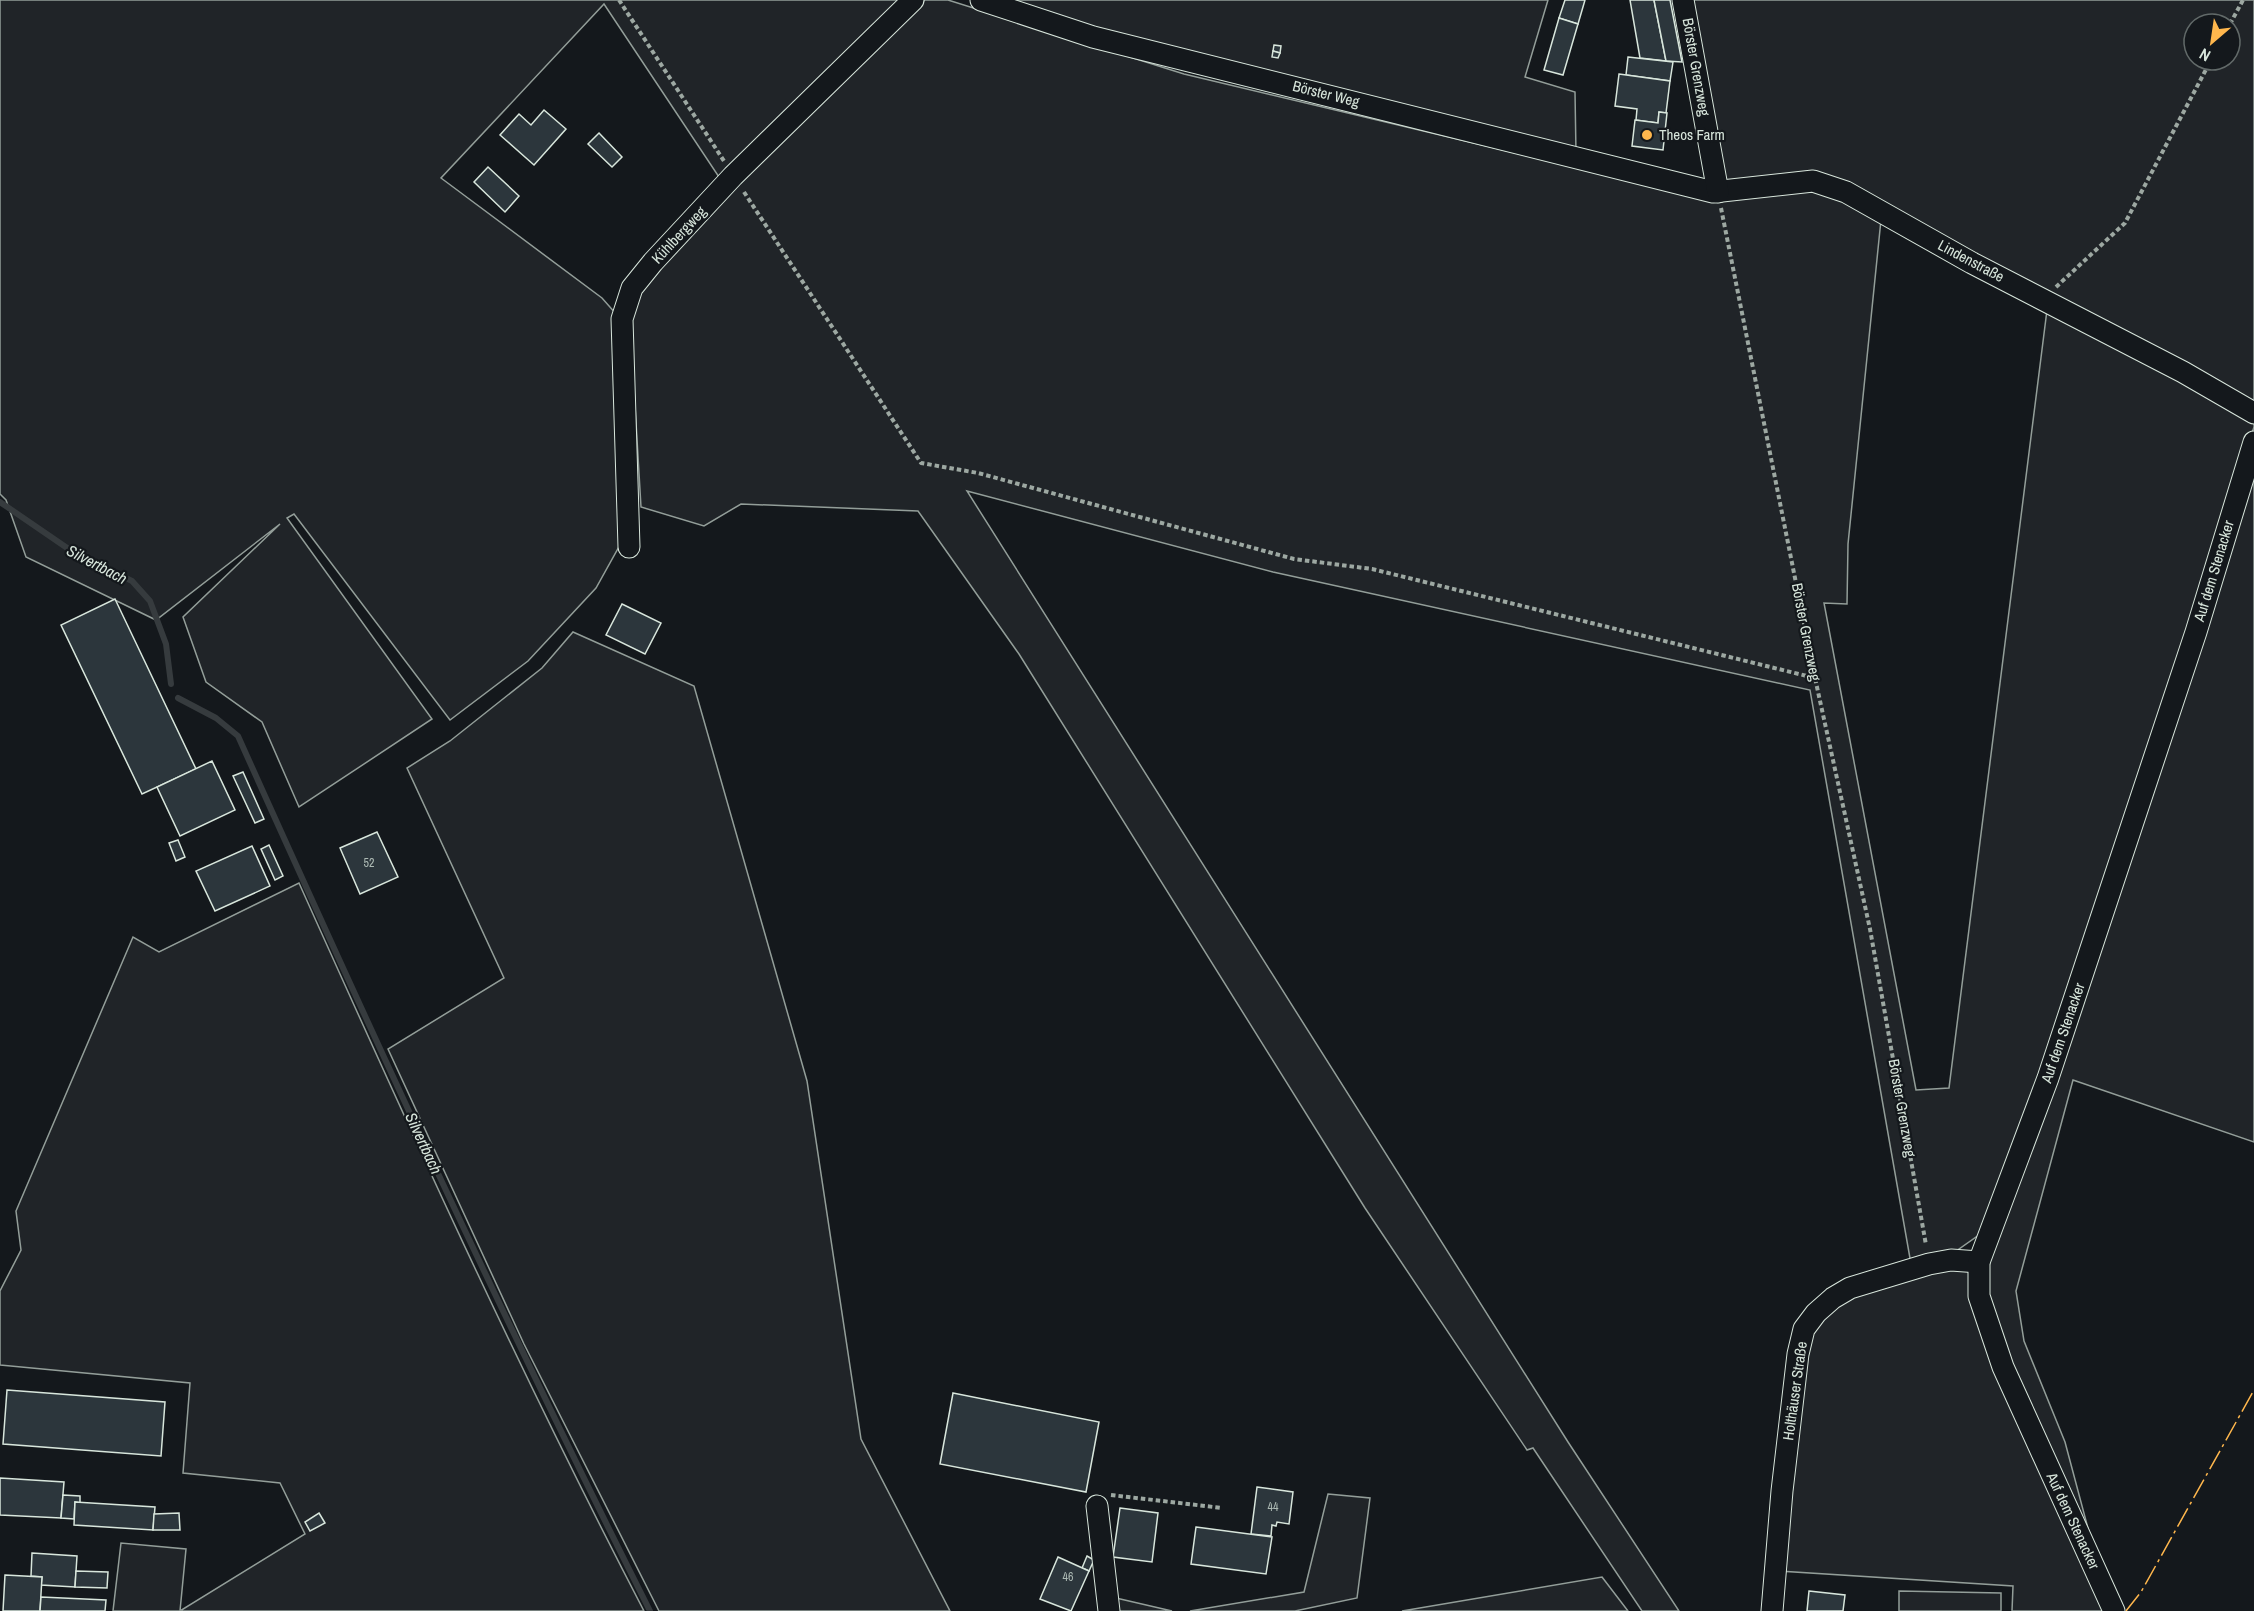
<svg xmlns="http://www.w3.org/2000/svg" width="2254" height="1611" font-family="'Archivo Narrow',sans-serif">
  <rect width="100%" height="100%" fill="#14181c"/>
  <g fill="#202428" stroke="#939e99" stroke-width="1.5" fill-rule="evenodd">
    <path d="M0,0H904L758,157L925,0H948L1184,74L1704,198L1720,194L1685,0H2254V427L1993,1225L1949,1256L1911,1264L1810,690L1273,572L967,491L1568,1442L1679,1611H1642L1533,1448L1527,1450L1365,1208L1019,654L918,511L741,504L704,526L641,507L630,321L640,290L719,177L604,4L441,178L602,298L617,315L621,543L596,588L528,661L450,720L294,514L287,518L432,719L299,807L262,722L206,682L183,617L280,524L156,620L26,557L6,500L0,494ZM2194,24H2230V60H2194ZM1882,210L2049,294L1949,1088L1916,1090L1824,603L1847,604L1848,544Z"/>
    <path d="M1010,0H1548L1525,77L1575,92L1576,153L1155,47Z"/>
    <path d="M2254,457V1142L2073,1080L2016,1291L2024,1341L2065,1442L2110,1611H2012L2013,1586L1779,1571L1809,1329L1837,1302L1933,1266L1983,1265Z"/>
    <path d="M573,632L694,686L807,1081L861,1439L950,1611H659L524,1344L388,1049L504,978L407,768L450,741L542,668Z"/>
    <path d="M299,883C409,1128 520,1373 644,1611H113L121,1543L186,1549L180,1611L305,1534L280,1483L183,1473L190,1383L0,1365V1291L21,1250L16,1211L133,937L159,952Z"/>
    <path d="M1328,1494L1370,1498L1357,1598L1295,1611H1190L1304,1592Z"/>
    <path d="M1602,1577L1628,1611H1402Z"/>
    <path d="M1899,1591L2001,1593V1611H1899Z"/>
    <path d="M1116,1598L1172,1611H1115Z"/>
  </g>
  <g fill="none" stroke-linecap="round" stroke-linejoin="round">
    <g stroke="#363b3e" stroke-width="6">
      <path d="M0,502L73,552L132,581L150,601L166,644L171,684"/>
      <path d="M178,698L216,718L238,736C370,1030 505,1323 650,1611"/>
    </g>
  </g>
  <g fill="#2c363c" stroke="#d8e6dc" stroke-width="1.5">
    <path d="M1565,0H1585L1578,24L1559,18Z"/>
    <path d="M1630,0H1654L1666,61L1640,58Z"/>
    <path d="M1654,0H1670L1682,62L1666,61Z"/>
    <path d="M1559,18L1578,24L1563,75L1544,70Z"/>
    <path d="M1274,45L1281,46L1280,53L1273,51Z"/>
    <path d="M1273,51L1280,53L1278,58L1272,57Z"/>
    <path d="M1628,57L1673,62L1670,81L1626,75Z"/>
    <path d="M1619,74L1670,81L1666,113L1659,112L1658,123L1636,120L1637,109L1615,106Z"/>
    <path d="M544,110L566,129L534,165L500,135L519,114L531,125Z"/>
    <path d="M1659,112L1667,113L1663,150L1632,146L1635,120L1658,123Z"/>
    <path d="M599,133L622,157L612,167L588,144Z"/>
    <path d="M488,167L519,196L505,212L474,182Z"/>
    <path d="M115,599L196,769L142,794L61,625Z"/>
    <path d="M622,604L661,623L645,654L606,635Z"/>
    <path d="M212,761L235,810L180,836L157,787Z"/>
    <path d="M243,772L264,819L255,823L233,776Z"/>
    <path d="M377,832L398,877L360,894L340,848Z"/>
    <path d="M178,840L185,857L176,861L169,843Z"/>
    <path d="M269,845L283,876L275,880L261,849Z"/>
    <path d="M252,846L270,886L215,911L196,871Z"/>
    <path d="M7,1390L165,1402L161,1456L3,1444Z"/>
    <path d="M953,1393L1099,1422L1086,1492L940,1464Z"/>
    <path d="M0,1478L64,1482L61,1518L0,1515Z"/>
    <path d="M1257,1487L1293,1492L1289,1524L1277,1522L1276,1526L1272,1525L1271,1536L1251,1534Z"/>
    <path d="M63,1495L80,1496V1503L75,1502L74,1519L61,1518Z"/>
    <path d="M75,1502L155,1507L153,1530L74,1525Z"/>
    <path d="M1120,1508L1158,1513L1152,1562L1113,1557Z"/>
    <path d="M179,1513L180,1530H153L154,1514Z"/>
    <path d="M319,1513L325,1523L310,1531L305,1522Z"/>
    <path d="M1196,1527L1272,1537L1266,1574L1191,1564Z"/>
    <path d="M32,1553L77,1556L75,1587L41,1585L42,1577L31,1576Z"/>
    <path d="M1087,1556L1094,1560L1089,1571L1082,1568Z"/>
    <path d="M1058,1557L1089,1571L1071,1611L1040,1599Z"/>
    <path d="M76,1571L108,1572L107,1588L75,1587Z"/>
    <path d="M5,1575L42,1577L40,1611H3Z"/>
    <path d="M1809,1591L1845,1595L1843,1611H1807Z"/>
    <path d="M41,1597L106,1600L105,1611H40Z"/>
  </g>
  <g fill="none" stroke-linecap="round" stroke-linejoin="round">
    <g stroke="#d8e6dc" stroke-width="23">
      <g id="minor">
        <path d="M981,0L1093,37L1713,192L1813,181L1846,192L1972,263L2183,372L2254,413"/>
        <path d="M1683,0L1718,192"/>
        <path d="M629,547L622,319L632,288L653,262L733,176L913,0"/>
        <path d="M1097,1506L1109,1611"/>
        <path d="M1772,1611L1782,1491L1798,1354L1804,1329L1816,1313L1833,1298L1850,1288L1929,1264L1951,1260L1979,1262"/>
        <path d="M2114,1611L2003,1367L1979,1296V1262L2048,1078L2196,632L2254,442"/>
      </g>
    </g>
    <g stroke="#9da8a2" stroke-width="4" stroke-dasharray="4.5 3" stroke-linecap="butt">
      <path d="M619,0L724,161"/>
      <path d="M2230,24L2243,0"/>
      <path d="M744,192L921,463L978,473L1294,559L1372,569L1815,678"/>
      <path d="M1721,208L1815,678L1870,929L1926,1245"/>
      <path d="M2056,287L2125,223L2211,60"/>
      <path d="M1111,1495L1222,1508"/>
    </g>
    <use href="#minor" stroke="#14181c" stroke-width="21"/>
    <path stroke="#ffb74d" stroke-width="1.5" stroke-dasharray="21 4.5 3 4.5" stroke-linecap="butt" d="M2126,1611L2141,1592L2254,1390"/>
  </g>
  <circle fill="#ffb74d" stroke="#14181c" stroke-width="2" cx="1647" cy="135" r="6"/>
  <g text-anchor="middle" stroke-width="4.5" stroke-linejoin="round" paint-order="stroke">
    <g font-size="12" fill="#adbab4">
      <text x="369" y="867">52</text>
      <text x="1273" y="1511">44</text>
      <text x="1068" y="1581">46</text>
    </g>
    <g font-size="15" fill="#d8e6dc" stroke="#14181c">
      <text transform="translate(1696 67) rotate(80)" y="5">Börster Grenzweg</text>
      <text transform="translate(1326 94) rotate(14)" y="5">Börster Weg</text>
      <text transform="translate(679 235) rotate(-47)" y="5">Kühlbergweg</text>
      <text transform="translate(1971 261) rotate(28)" y="5">Lindenstraße</text>
      <text transform="translate(2214 571) rotate(-73)" y="5">Auf dem Stenacker</text>
      <text transform="translate(1806 632) rotate(79)" y="5">Börster Grenzweg</text>
      <text transform="translate(2063 1033) rotate(-71)" y="5">Auf dem Stenacker</text>
      <text transform="translate(1902 1108) rotate(80)" y="5">Börster Grenzweg</text>
      <text transform="translate(1795 1391) rotate(-82)" y="5">Holthäuser Straße</text>
      <text transform="translate(2073 1521) rotate(65)" y="5">Auf dem Stenacker</text>
    </g>
    <g font-size="15" fill="#d8e6dc" stroke="#14181c" text-anchor="start">
      <text x="1659" y="140">Theos Farm</text>
    </g>
    <g font-size="16" font-style="italic" fill="#d8e6dc" stroke="#14181c">
      <text transform="translate(97 564) rotate(28)" y="6">Silvertbach</text>
      <text transform="translate(424 1143) rotate(65)" y="6">Silvertbach</text>
    </g>
  </g>
  <g transform="translate(2212 42) rotate(209)"><circle r="28" fill="#14181c" stroke="#626a69" stroke-width="1.5"/>
  <path d="M0-4.5L10 22L0 15L-10 22Z" fill="#ffb74d"/>
  <text y="-9" font-size="16" font-weight="bold" text-anchor="middle" fill="#d8e6dc">N</text>
  </g>
</svg>
